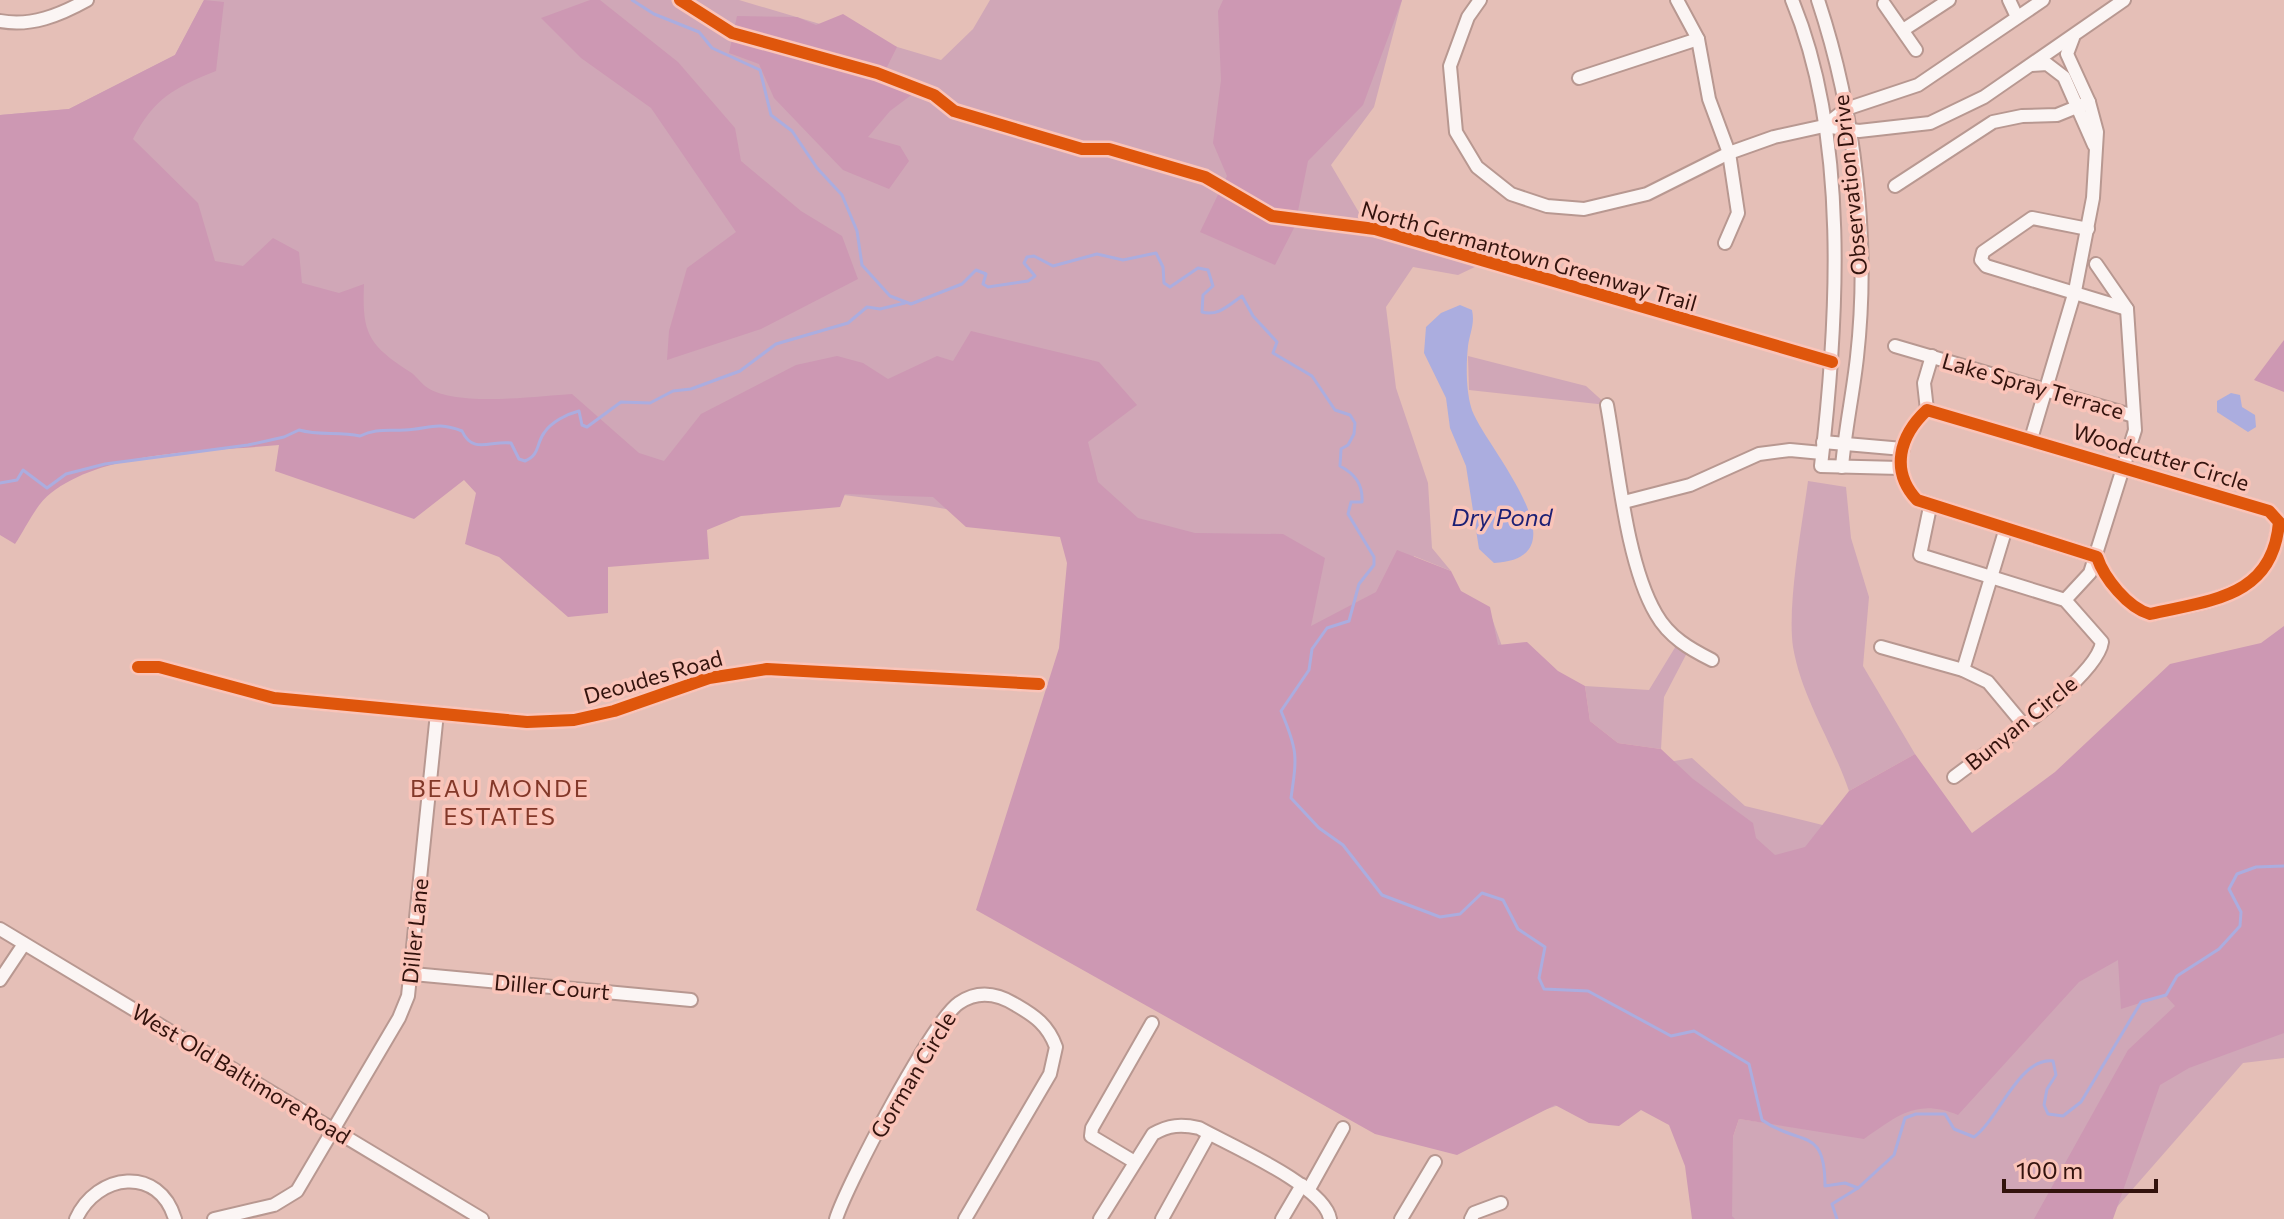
<svg xmlns="http://www.w3.org/2000/svg" width="2284" height="1219" font-family="Commissioner,sans-serif">
  <rect width="100%" height="100%" fill="#e5bfb7"/>
  <g fill="#d0a7b7">
    <path d="M204,0H739L941,60L973,29L990,0H1402L1374,107L1331,165L1374,238L1392,239L1479,265L1458,275L1413,267L1386,307L1396,388L1428,483L1432,548L1451,571L1414,556L1413,560L1489,610L1503,649L1581,741L1616,771L1692,758L1745,806L1855,833L1923,885L2284,639V1058L2243,1063L2117,1207L2082,1219H1711L1732,1158L1733,1137L1739,1119L1800,1128L1663,1071L1498,1125L1094,536L929,506L450,444L0,115L69,109L175,55Z"/>
    <path d="M1468,356L1586,386L1607,405L1469,390Z"/>
    <path d="M1808,481L1846,487L1851,538L1869,597L1863,666L1915,754L1849,791C1833,743 1802,699 1793,647C1787,604 1802,526 1808,481Z"/>
    <path d="M1679,641L1689,649L1664,697L1661,749L1618,743L1590,721L1585,686L1649,690Z"/>
  </g>
  <g fill="#cd98b3">
    <path d="M204,0L224,2L216,71C174,88 154,98 133,139L198,203L215,261L243,266L273,238L299,252L302,283L339,293L364,284C362,331 367,344 407,370C415,374 419,381 425,386C453,408 536,396 572,394L639,453L664,461L701,414L796,365L837,356L863,363L888,379L937,356L953,361L971,331L1099,362L1137,405L1088,442L1098,482L1138,518L1195,533L1283,534L1325,558L1311,626L1376,592L1397,550L1451,571L1461,591L1490,607L1498,645L1527,642L1558,671L1585,686L1590,721L1618,743L1661,749L1693,779L1753,823L1756,838L1775,855L1805,847L1849,791L1915,754L1972,833L2055,772L2170,664L2261,643L2284,626V1033L2189,1068L2160,1085L2113,1219H2034L2128,1050L2175,1006L2165,995L2121,1009L2118,960L2079,982L1958,1115C1917,1098 1897,1116 1864,1139L1739,1119L1733,1137L1732,1216L1735,1219H1692L1685,1166L1669,1125L1641,1110L1619,1126L1589,1123L1555,1105L1457,1155L1375,1134L976,910L1059,648L1067,563L1060,537L966,527L933,497L845,494L840,507L741,516L707,530L709,559L608,567V613L568,617L499,557L465,544L476,493L464,480L414,519L275,471L279,445C209,452 108,449 51,493C36,504 26,528 15,544L0,535V115L69,109L175,55Z"/>
    <path d="M590,0H600L678,62L735,128L741,161L801,211L842,236L858,279L761,329L667,360L669,331L687,268L736,232L651,108L581,58L541,18Z"/>
    <path d="M1223,0H1402L1363,105L1308,161L1295,226L1275,265L1200,232L1227,176L1213,143L1221,80L1218,11Z"/>
    <path d="M843,14L897,47L881,79L914,93L890,111L868,137L900,146L909,161L889,189L843,170L774,98L759,64L729,53L737,16L797,17L816,25Z"/>
    <path d="M2284,340V392L2254,380Z"/>
  </g>
  <g fill="#abaddf">
    <path d="M1460,305L1472,310C1475,324 1470,332 1468,346C1466,365 1466,389 1471,407C1479,440 1591,558 1494,563L1479,549L1466,466L1450,428L1446,398L1424,353L1426,327L1441,313Z"/>
    <path d="M2231,393L2240,395L2242,407L2255,415L2256,427L2248,432L2217,412V401Z"/>
  </g>
  <g fill="none" stroke-linecap="round" stroke-linejoin="round">
    <g stroke="#abaddf" stroke-width="3">
      <path d="M632,0L654,14L699,32L712,48L760,70L771,115L792,131L817,168L842,195L857,231L862,265L890,296L911,304L962,284L976,270L986,274L983,284L988,287L1028,281L1035,276L1024,263L1027,257L1034,256L1053,266L1097,254L1123,260L1156,253L1163,267L1164,283L1170,287L1198,268L1208,270L1213,286L1203,295L1202,312C1218,317 1230,304 1242,296L1253,316L1277,342L1273,353L1312,376L1335,410L1350,415L1355,423L1354,434L1348,445L1341,449L1340,466C1355,474 1363,484 1362,502H1351L1348,514L1374,557V565L1359,584L1349,621L1327,628L1312,649L1309,670L1281,711C1298,751 1297,756 1291,798L1319,828L1343,845L1382,895L1440,917L1460,914L1482,893L1503,900L1518,929L1545,947L1539,978L1544,989L1588,991L1671,1036L1694,1031L1749,1064L1762,1120C1800,1147 1825,1125 1825,1186L1845,1183L1858,1188"/>
      <path d="M0,483L17,480L23,470L47,488L66,474L105,464L248,445L284,437L299,430C320,436 339,431 360,436C376,428 387,431 405,430C429,429 436,421 462,431C473,455 491,440 511,443L519,459L525,461C540,455 536,444 544,433C551,422 567,414 579,411L582,425L587,427L621,402L650,403L673,391L691,389L740,371L776,344L848,323L867,307L880,309L905,303"/>
      <path d="M1837,1219L1832,1204L1858,1188L1894,1155L1905,1118L1916,1114H1945L1954,1129L1974,1137C1999,1119 2019,1057 2053,1061L2056,1075L2047,1089L2044,1105L2048,1114L2063,1116L2081,1102L2141,1002L2166,995L2177,976L2219,949L2240,926L2241,912L2229,889L2237,874L2256,867L2284,866"/>
    </g>
    <g stroke="#b89891" stroke-width="16">
      <g id="minor">
        <path d="M1480,0L1468,17L1450,66L1456,132L1477,167L1511,194L1547,206L1584,209L1647,194L1729,153L1774,137L1824,126L1859,131L1930,123L1984,97L2124,0"/>
        <path d="M1677,0L1698,39L1709,99L1729,153L1738,213L1725,243"/>
        <path d="M1792,0C1849,137 1838,321 1821,466L1900,468"/>
        <path d="M1818,0C1855,111 1870,241 1857,357C1853,394 1845,430 1842,467"/>
        <path d="M2009,0L2017,17"/>
        <path d="M1884,4L1916,50"/>
        <path d="M0,21C31,27 60,15 87,0"/>
        <path d="M1903,30L1949,0"/>
        <path d="M2031,65L2047,64L2064,77L2094,145"/>
        <path d="M1579,78L1698,39"/>
        <path d="M1824,126L1846,109L1918,85L2043,0"/>
        <path d="M1895,186L1993,122L2022,116L2057,115L2089,102"/>
        <path d="M2088,229L2032,218L1983,252L1981,260L1986,266L2127,309"/>
        <path d="M1895,346L2134,416"/>
        <path d="M1607,405C1618,465 1626,563 1656,614C1669,637 1690,649 1712,660"/>
        <path d="M1927,410L2269,511L2279,522C2273,598 2210,600 2150,614C2128,608 2104,578 2097,557L1917,500C1890,471 1899,436 1927,410Z"/>
        <path d="M1927,410L1924,383L1932,356"/>
        <path d="M2031,439L2075,291L2093,198L2097,132L2089,102L2067,54L2073,38"/>
        <path d="M1823,442L1903,449"/>
        <path d="M1624,502L1690,485L1759,454L1790,450L1822,453"/>
        <path d="M1930,507L1920,555L2065,600L2102,642C2097,679 1986,752 1954,777"/>
        <path d="M2065,600L2090,573L2135,430L2127,309L2096,264"/>
        <path d="M1881,647L1963,670L1988,682L2023,724"/>
        <path d="M138,667H159L274,698L527,722L574,720L614,711L709,678L767,669L1039,684"/>
        <path d="M1963,670L2006,528"/>
        <path d="M0,929L482,1219"/>
        <path d="M413,974L691,1000"/>
        <path d="M0,980L24,944"/>
        <path d="M1133,1161L1091,1136L1092,1128L1152,1023"/>
        <path d="M1309,1189L1343,1128"/>
        <path d="M76,1219C97,1173 159,1165 175,1219"/>
        <path d="M214,1219L274,1205L297,1191L399,1018L408,996L437,713"/>
        <path d="M836,1219C847,1184 933,1020 959,1003C978,990 997,993 1016,1005C1035,1016 1048,1025 1056,1047L1050,1074L965,1219"/>
        <path d="M1100,1219L1153,1134C1169,1125 1181,1124 1199,1128C1229,1145 1325,1186 1330,1219"/>
        <path d="M1162,1219L1209,1134"/>
        <path d="M1282,1219L1302,1185"/>
        <path d="M1401,1219L1435,1162"/>
        <path d="M1471,1219L1474,1213L1501,1203"/>
      </g>
    </g>
    <use href="#minor" stroke="#fbf5f4" stroke-width="12"/>
    <g stroke="#fac4b9" stroke-width="17">
      <g id="cycleway">
        <path d="M680,0L732,33L877,73L934,95L954,111L1082,149H1109L1205,177L1272,216L1375,229L1832,362"/>
        <path d="M1927,410L2269,511L2279,522C2273,598 2210,600 2150,614C2128,608 2104,578 2097,557L1917,500C1890,471 1899,436 1927,410Z"/>
        <path d="M138,667H159L274,698L527,722L574,720L614,711L709,678L767,669L1039,684"/>
      </g>
    </g>
    <use href="#cycleway" stroke="#df560c" stroke-width="12"/>
  </g>
  <g text-anchor="middle" stroke-width="7" stroke-linejoin="round" paint-order="stroke">
    <g font-size="22" fill="#33130d" stroke="#fac4b9">
      <text transform="translate(1850 185) rotate(-96)" y="8">Observation Drive</text>
      <text transform="translate(1529 256) rotate(16)" y="8">North Germantown Greenway Trail</text>
      <text transform="translate(2033 386) rotate(16)" y="8">Lake Spray Terrace</text>
      <text transform="translate(2161 457) rotate(17)" y="8">Woodcutter Circle</text>
      <text transform="translate(653 677) rotate(-16)" y="8">Deoudes Road</text>
      <text transform="translate(2021 723) rotate(-39)" y="8">Bunyan Circle</text>
      <text transform="translate(415 931) rotate(-84)" y="8">Diller Lane</text>
      <text transform="translate(552 987) rotate(5)" y="8">Diller Court</text>
      <text transform="translate(241 1074) rotate(31)" y="8">West Old Baltimore Road</text>
      <text transform="translate(913 1075) rotate(-59)" y="8">Gorman Circle</text>
    </g>
    <g font-size="24" font-style="italic" fill="#1c1f74" stroke="#fac4b9">
      <text x="1502" y="526">Dry Pond</text>
    </g>
    <g font-size="24" letter-spacing="2" fill="#833829" stroke="#fac4b9">
      <text x="500" y="797">BEAU MONDE<tspan x="500" dy="28">ESTATES</tspan></text>
    </g>
  </g>
  <path d="M2004 1179v12h152v-12" fill="none" stroke="#33130d" stroke-width="4"/>
  <text x="2016" y="1179" font-size="24" fill="#33130d" stroke="#fac4b9" stroke-width="6" paint-order="stroke">100 m</text>
</svg>
